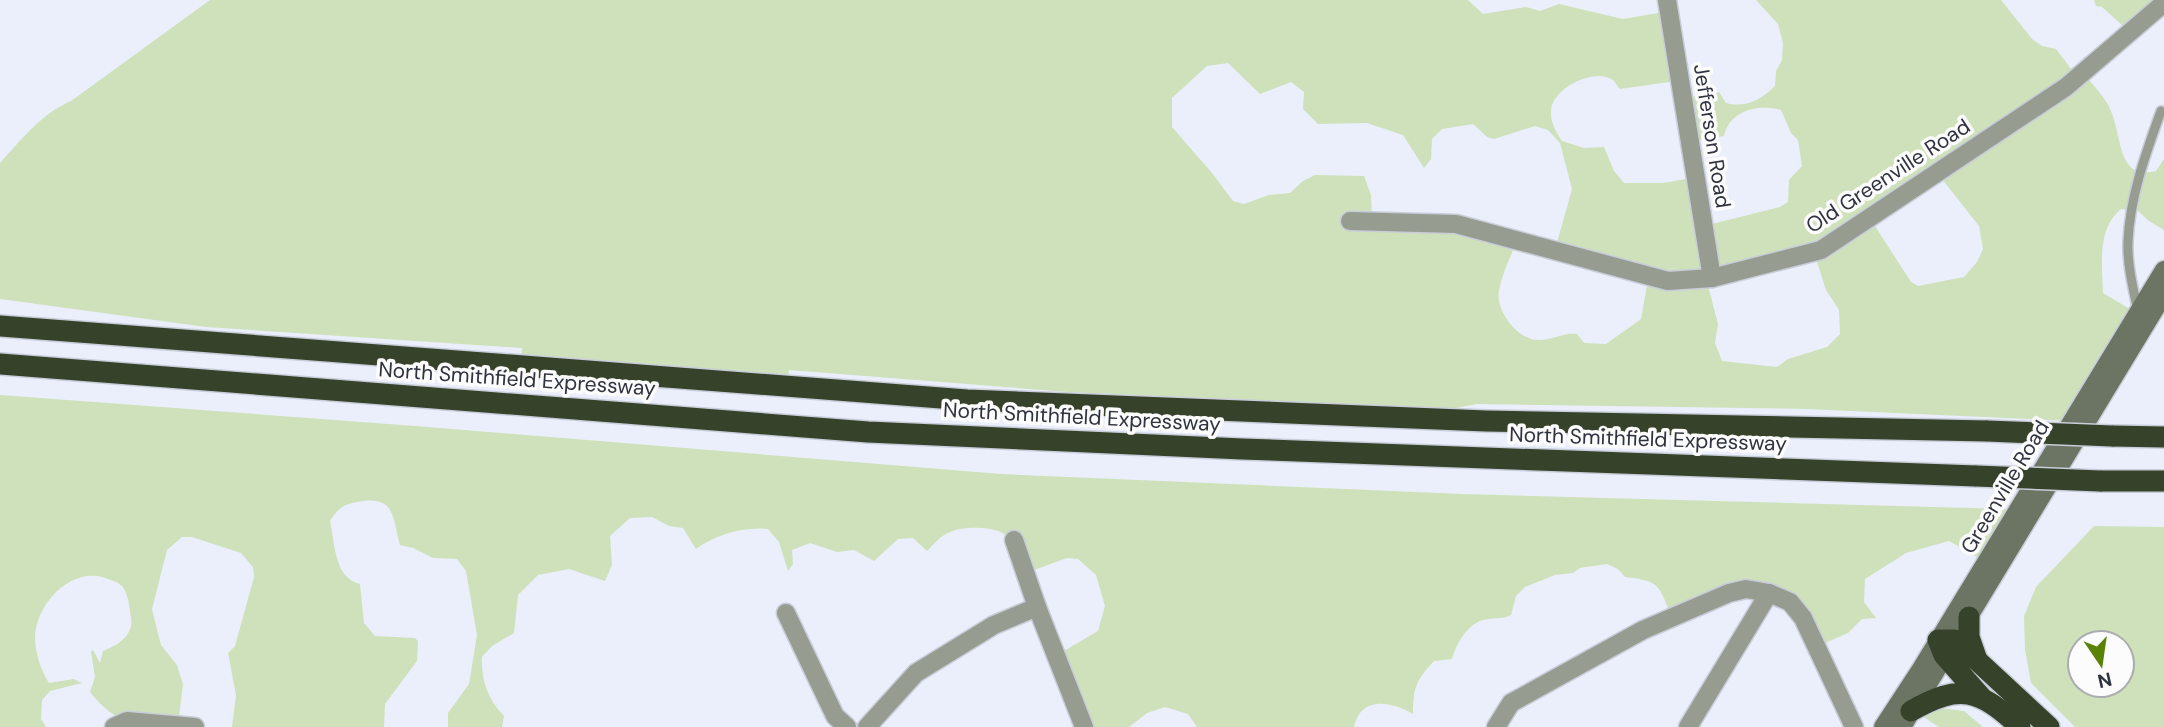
<svg xmlns="http://www.w3.org/2000/svg" width="2164" height="727" font-family="'DM Sans',sans-serif">
  <rect width="100%" height="100%" fill="#eaeffb"/>
  <g fill="#cee1ba" fill-rule="evenodd">
    <path d="M210,0H1468L1483,14L1526,7L1540,11L1559,4L1623,19L1670,11L1683,80L1620,89C1617,86 1616,83 1613,80C1594,67 1553,88 1551,110C1550,122 1556,132 1562,141L1584,148L1604,147L1614,171L1624,183H1663L1697,177L1708,225L1780,207L1788,202L1789,180L1802,166L1798,140L1791,133L1781,110C1758,104 1730,110 1724,136L1694,141L1690,97L1719,92L1726,103C1746,108 1761,100 1775,86L1776,71L1782,60L1783,43L1778,24L1756,0H2001L2032,39L2042,46L2056,49L2078,78L2087,77C2094,87 2105,97 2110,109C2123,136 2116,181 2156,171L2164,159V230L2149,221L2137,210L2121,209C2097,229 2102,264 2103,293L2133,311L2073,421L1806,409L1477,404L1451,409L1068,392L789,370L788,381L521,358L522,348L206,327L0,299V163C22,139 41,114 71,101ZM1228,63L1260,94L1291,82L1304,92L1303,109L1318,124L1367,123L1403,135L1424,168L1431,159L1432,139L1442,129L1473,124L1487,137L1494,139L1535,126L1548,130L1560,143L1572,189L1555,250L1648,280L1641,319L1606,344L1584,343L1577,334C1564,332 1553,340 1539,340C1517,340 1495,310 1499,290C1502,274 1510,258 1516,243L1414,223L1372,219L1371,195L1364,176L1315,175L1303,181L1290,193L1269,195L1244,204L1233,201L1212,173L1172,127V98L1207,66ZM1942,179L1979,226L1983,249L1977,262L1964,277L1918,286L1911,282L1873,223ZM1815,256L1826,290L1839,310L1840,334L1827,347L1788,359L1777,367L1722,361L1715,343L1718,324L1707,282L1778,271Z"/>
    <path d="M2094,0H2164L2131,33L2102,7L2096,6Z"/>
    <path d="M0,395L415,426L1001,474L1462,494L2007,509L1979,558L1949,541L1906,553L1865,579L1864,602L1876,618L1862,619L1848,633L1818,646L1793,607L1756,592L1672,617C1658,585 1661,581 1625,577L1618,569L1607,564L1580,568L1573,573L1555,575L1525,587L1516,596L1511,615C1501,620 1493,617 1483,620C1467,624 1456,645 1452,659L1434,661C1416,680 1413,688 1413,714C1390,701 1361,696 1354,727H1197L1188,714L1165,707L1147,713L1129,727H1083L1057,655L1098,631L1105,606L1096,575L1078,559L1067,558L1026,573C1022,563 1019,551 1013,542C1003,525 964,525 948,533C940,536 933,545 927,551L913,538L898,539L874,561L854,550L837,552L810,543L792,550L793,564L788,571L779,542L768,529C744,526 714,535 696,549L683,528L669,526L652,517L630,518L610,536L612,565L605,581L569,569L538,575L518,595L514,633L492,646L482,657C481,681 488,699 504,716L502,727H448V713L469,684L477,635L466,571L457,559L433,558L413,548L400,545C392,515 395,495 357,502C344,504 337,509 330,521C335,543 334,578 360,584L364,623L375,636L415,638L418,641L417,661L385,704L384,727H232L236,695L228,653L235,646L254,577L253,567L241,553L192,537H182L167,550L152,609L161,645L177,665L183,684L178,725C135,723 118,727 90,692L95,677L91,652L93,650L100,663L103,651C118,645 134,636 131,617C129,607 129,595 122,586C118,582 113,581 108,579C73,564 36,603 35,637C35,652 41,671 49,683L74,679L82,683L50,691L42,700L41,719L46,727H0Z"/>
    <path d="M2094,526L2164,527V727H2075L2031,683L2025,650L2024,616L2036,587ZM2080,643H2122V685H2080Z"/>
    <path d="M1917,705L1964,711L1983,727H1939L1916,712Z"/>
  </g>
  <g fill="none" stroke-linecap="round" stroke-linejoin="round">
    <g stroke="#c8cdd9" stroke-width="12">
      <path id="service" d="M2138,311C2133,288 2127,264 2128,241C2130,196 2146,153 2161,111"/>
    </g>
    <g stroke="#c8cdd9" stroke-width="21">
      <g id="minor">
        <path d="M1667,0L1712,278"/>
        <path d="M1350,221L1456,224L1668,281L1712,278L1821,250L2066,87L2164,3"/>
        <path d="M1014,540L1037,607L1084,727"/>
        <path d="M786,613L835,716L847,727"/>
        <path d="M114,727L127,721L195,727"/>
        <path d="M867,727L916,673L994,625L1037,607"/>
        <path d="M1496,727L1511,703L1643,630L1729,593L1746,589L1769,593L1790,602L1803,618L1854,727"/>
        <path d="M1688,727L1769,593"/>
      </g>
    </g>
    <g stroke="#c8cdd9" stroke-width="21">
      <g id="secondary">
        <path d="M1883,727L1921,669L2164,270"/>
        <path d="M1902,727L2164,294"/>
      </g>
    </g>
    <g stroke="#c8cdd9" stroke-width="24">
      <g id="motorway">
        <path d="M0,326L967,400L1486,421L1987,431"/>
        <path d="M0,364L868,432L1242,449L1976,476"/>
        <path d="M2112,436L2164,437"/>
        <path d="M2100,481H2164"/>
        <path d="M1969,617V637L1977,660"/>
        <path d="M1982,698L1944,655L1938,640H1955L2049,727"/>
        <path d="M1911,711C1960,683 1979,689 2020,727"/>
      </g>
    </g>
    <use href="#service" stroke="#969d90" stroke-width="9"/>
    <use href="#minor" stroke="#969d90" stroke-width="18"/>
    <use href="#secondary" stroke="#6c7563" stroke-width="18"/>
    <use href="#motorway" stroke="#37422a" stroke-width="21"/>
    <g stroke="#c8cdd9" stroke-width="24" stroke-linecap="butt">
      <g id="motorway-bridge">
        <path d="M1987,431L2112,436"/>
        <path d="M1976,476L2100,481"/>
      </g>
    </g>
    <use href="#motorway-bridge" stroke="#37422a" stroke-width="21"/>
  </g>
  <g text-anchor="middle" stroke-width="7" stroke-linejoin="round" paint-order="stroke">
    <g font-size="21" fill="#2e333f" stroke="#fcfcfc">
      <text transform="translate(1712 136) rotate(81)" y="7">Jefferson Road</text>
      <text transform="translate(1888 176) rotate(-33)" y="7">Old Greenville Road</text>
      <text transform="translate(517 379) rotate(4)" y="7">North Smithfield Expressway</text>
      <text transform="translate(1082 417) rotate(3)" y="7">North Smithfield Expressway</text>
      <text transform="translate(1648 439) rotate(2)" y="7">North Smithfield Expressway</text>
      <text transform="translate(2005 487) rotate(-59)" y="7">Greenville Road</text>
    </g>
  </g>
  <g transform="translate(2101 664) rotate(167)"><circle r="33" fill="#fcfcfc" stroke="#aaacb0" stroke-width="2"/>
  <path d="M0-5L12 26L0 18L-12 26Z" fill="#5a8206"/>
  <text y="-10" font-size="19" font-weight="bold" text-anchor="middle" fill="#2e333f">N</text>
  </g>
</svg>
